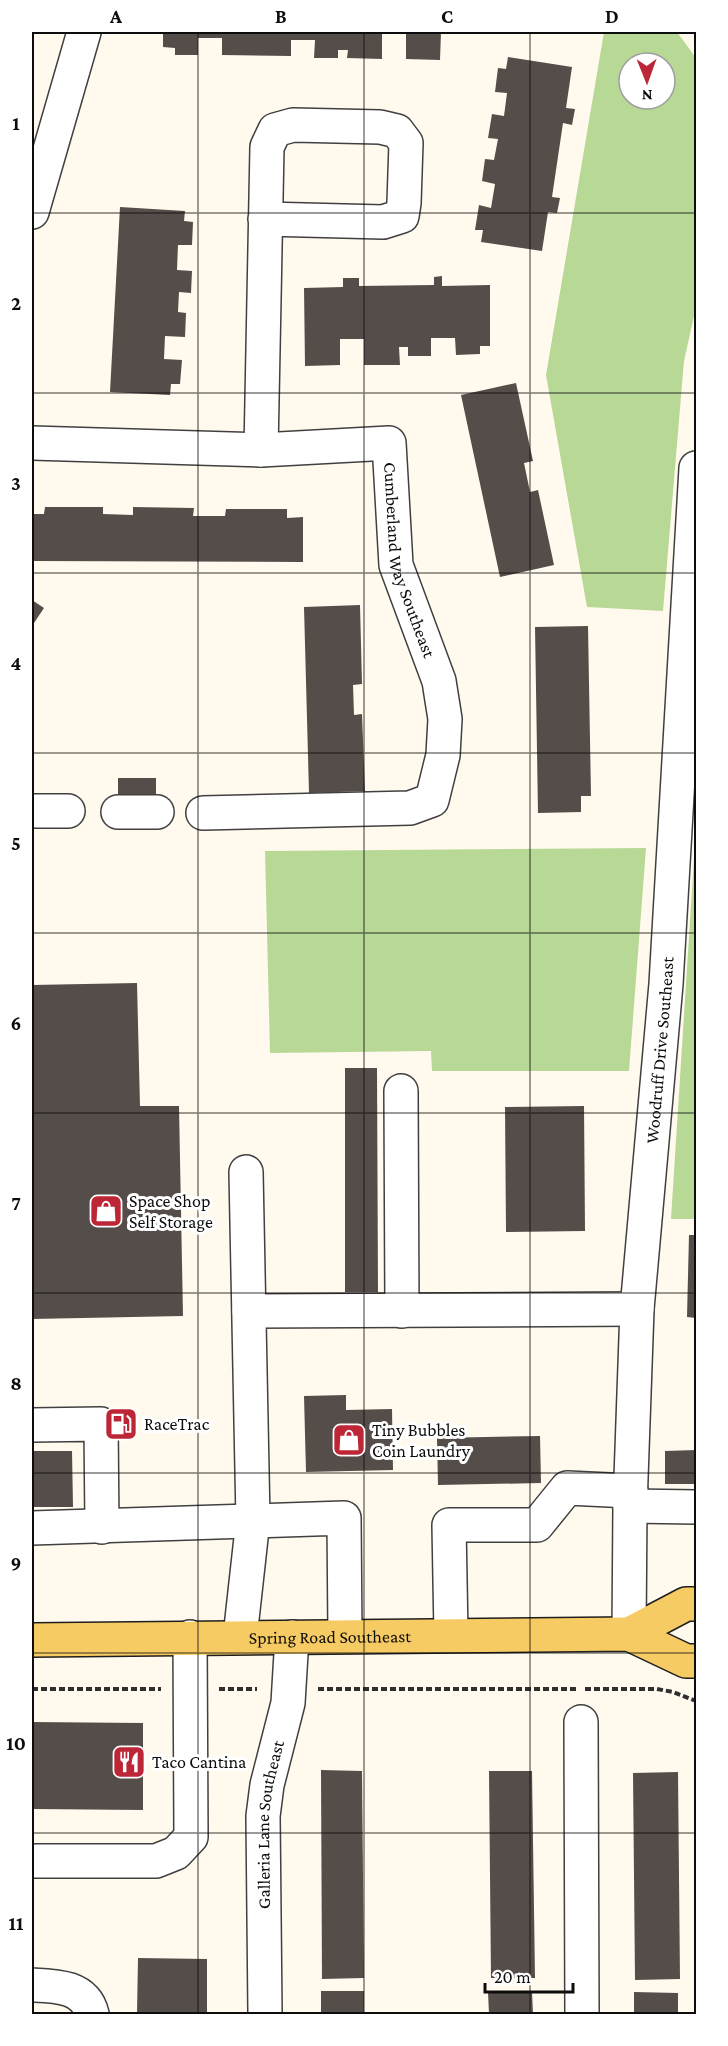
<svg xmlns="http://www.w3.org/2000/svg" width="728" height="2046" font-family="'Crimson Pro',serif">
  <rect width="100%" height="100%" fill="#fffaed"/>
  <g fill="#b8d996" fill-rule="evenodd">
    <path d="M604,32H677L696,58V307L684,361L663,611L587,607L546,375ZM629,63H665V99H629Z"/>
    <path d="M696,827V1219H671Z"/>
    <path d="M646,848L629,1071H432L431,1051L270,1053L265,851Z"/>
  </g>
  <g fill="#554d49">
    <path d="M163,32H382V59L347,58L348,50H338V58H314L315,40H291V56L222,55V38H198V55H175V48L163,47Z"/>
    <path d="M406,32H441L440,60L406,59Z"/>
    <path d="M508,57L572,67L566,108L575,109L572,125L563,123L552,197L560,198L557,213L548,212L542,251L481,242L483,230H475L479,205L491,208L495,184L482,181L485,159L494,160L498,139L488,138L492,114L504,116L507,93L495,92L498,68L506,69Z"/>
    <path d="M120,207L185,211L184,221L193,222L192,245H178L177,270L192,271L191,293L179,292L178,312L186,313L185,337L165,336L164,359L182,360L180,384H171L170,395L110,392Z"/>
    <path d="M442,276V286L490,285V346H480V354L456,355L455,338H431V356H408V347H399L400,365H364V339H340V365L305,366L304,288L343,287V278H359V286L434,285V277Z"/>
    <path d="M516,383L533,461L524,463L530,492L538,490L554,565L500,577L461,395Z"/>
    <path d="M45,507H103V514L133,515V507L194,508L193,516H225L226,509H287V518L303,517V562L32,561V514H44Z"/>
    <path d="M32,600L44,608L32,626Z"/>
    <path d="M360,605L362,684L353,685L354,715L362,714L365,791L309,793L304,607Z"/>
    <path d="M588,626L591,796H581V812L538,813L535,627Z"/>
    <rect x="118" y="778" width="38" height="23"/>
    <path d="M137,983L140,1106H179L183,1316L32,1319V985Z"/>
    <path d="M345,1068H377L378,1292H345Z"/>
    <path d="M584,1106L585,1231L506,1232L505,1107Z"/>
    <path d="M689,1235H696V1318L687,1317Z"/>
    <path d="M346,1395V1410L392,1409L393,1470L306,1472L304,1396Z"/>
    <path d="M540,1436L541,1483L438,1485L437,1438Z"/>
    <path d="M696,1450V1484H665V1451Z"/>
    <path d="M32,1451H72L73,1507H32Z"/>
    <path d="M32,1722L143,1723V1810L32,1809Z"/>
    <path d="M321,1770L362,1771L364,1978L322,1979Z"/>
    <path d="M489,1771H532L535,1978H491Z"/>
    <path d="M678,1772L680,1979L635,1980L633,1773Z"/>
    <path d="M138,1958L207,1959V2014H137Z"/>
    <rect x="321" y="1991" width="43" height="23"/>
    <path d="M488,1992H532L533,2014H489Z"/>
    <path d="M634,1992L678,1993V2014H634Z"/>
  </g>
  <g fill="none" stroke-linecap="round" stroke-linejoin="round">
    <g stroke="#404040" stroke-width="36">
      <g id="minor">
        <path d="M32,212L84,32"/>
        <path id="s1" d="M32,443L261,450L389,443L396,565L439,681L445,719L443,755L432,800L410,808L203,813"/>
        <path d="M261,450L267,147L275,130L293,125L380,127L397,131L406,143L404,203L402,216L383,222L265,219"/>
        <path d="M32,811H68"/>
        <path d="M118,812H157"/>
        <path d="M401,1091L402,1311"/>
        <path d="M249,1311L637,1309"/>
        <path d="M32,1425L101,1424L102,1527"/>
        <path d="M630,1506L696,1507"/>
        <path d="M32,1528L344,1518L345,1636"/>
        <path id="s2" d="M629,1634L630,1506L637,1309L666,984L696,468"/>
        <path d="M451,1635L449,1525H537L567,1488L631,1491"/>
        <path d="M240,1637L253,1520L246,1172"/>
        <path d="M581,1722L582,2014"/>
        <path d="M32,1861H156L176,1853L191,1837L190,1637"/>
        <path d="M32,1985C56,1986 85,1986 92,2014"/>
        <path id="s3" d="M265,2014L263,1816L267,1785L288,1703L292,1637"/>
      </g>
    </g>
    <g stroke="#1e1e1e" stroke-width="36">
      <g id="major">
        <path d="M629,1634L686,1604H696"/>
        <path id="s4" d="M32,1640L629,1634L686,1661H696"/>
      </g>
    </g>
    <g stroke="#2f2f2f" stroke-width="4" stroke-dasharray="6 3" stroke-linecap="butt">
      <path d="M32,1689H161"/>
      <path d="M219,1689H257"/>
      <path d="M318,1689H578"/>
      <path d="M585,1689H657L673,1692L696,1701"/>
    </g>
    <use href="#minor" stroke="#fff" stroke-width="33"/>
    <use href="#major" stroke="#f7cb64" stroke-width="33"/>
  </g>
  <path fill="none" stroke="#0d0d0d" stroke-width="1.5" stroke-opacity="0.55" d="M198,32V2014M364,32V2014M530,32V2014M32,213H696M32,393H696M32,573H696M32,753H696M32,933H696M32,1113H696M32,1293H696M32,1473H696M32,1653H696M32,1833H696"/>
  <defs>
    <g id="shop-square" transform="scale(1.725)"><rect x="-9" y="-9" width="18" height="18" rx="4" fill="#bc2636" stroke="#fff"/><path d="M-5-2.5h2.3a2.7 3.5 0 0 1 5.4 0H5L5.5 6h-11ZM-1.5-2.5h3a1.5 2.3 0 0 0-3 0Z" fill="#fff"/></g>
    <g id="fuel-square" transform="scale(1.725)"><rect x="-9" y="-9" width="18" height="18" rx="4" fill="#bc2636" stroke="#fff"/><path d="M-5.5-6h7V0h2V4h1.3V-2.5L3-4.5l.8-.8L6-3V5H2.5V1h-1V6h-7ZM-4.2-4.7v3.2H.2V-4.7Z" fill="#fff"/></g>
    <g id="restaurant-square" transform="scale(1.725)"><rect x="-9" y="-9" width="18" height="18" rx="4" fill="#bc2636" stroke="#fff"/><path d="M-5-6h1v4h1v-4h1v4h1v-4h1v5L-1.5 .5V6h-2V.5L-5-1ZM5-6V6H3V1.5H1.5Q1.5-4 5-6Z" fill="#fff"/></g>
  </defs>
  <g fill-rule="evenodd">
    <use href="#shop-square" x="106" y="1211"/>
    <use href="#fuel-square" x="121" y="1424"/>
    <use href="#shop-square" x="349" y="1440"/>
    <use href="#restaurant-square" x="129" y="1762"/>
  </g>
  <g text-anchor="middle" stroke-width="6" stroke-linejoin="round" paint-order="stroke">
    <g font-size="18" fill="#0d0d0d" stroke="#fff">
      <text dy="6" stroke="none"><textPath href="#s1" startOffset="477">Cumberland Way Southeast</textPath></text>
      <text dy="6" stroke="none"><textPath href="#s2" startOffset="585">Woodruff Drive Southeast</textPath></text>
      <text dy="6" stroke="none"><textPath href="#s4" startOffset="298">Spring Road Southeast</textPath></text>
      <text dy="6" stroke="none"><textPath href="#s3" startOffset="190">Galleria Lane Southeast</textPath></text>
    </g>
    <g font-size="18" fill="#0d0d0d" stroke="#fff" text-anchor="start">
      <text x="129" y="1207">Space Shop<tspan x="129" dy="21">Self Storage</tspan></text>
      <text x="144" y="1430">RaceTrac</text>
      <text x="372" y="1436">Tiny Bubbles<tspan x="372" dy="21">Coin Laundry</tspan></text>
      <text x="152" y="1768">Taco Cantina</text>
    </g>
  </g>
  <rect width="728" height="2046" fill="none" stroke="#ffffff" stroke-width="66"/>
  <g transform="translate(647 81) rotate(179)"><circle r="28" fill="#ffffff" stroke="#9e9e9e" stroke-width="1.5"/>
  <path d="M0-4.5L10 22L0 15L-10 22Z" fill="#bc2636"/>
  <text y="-9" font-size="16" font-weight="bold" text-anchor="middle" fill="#0d0d0d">N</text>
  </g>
  <path d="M485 1983v9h88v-9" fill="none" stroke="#0d0d0d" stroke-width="3"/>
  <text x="494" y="1983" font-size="18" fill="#0d0d0d" stroke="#ffffff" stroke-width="4.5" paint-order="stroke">20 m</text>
  <rect x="33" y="33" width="662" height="1980" fill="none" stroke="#0d0d0d" stroke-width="2"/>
  <g font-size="20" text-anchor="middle" font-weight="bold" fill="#0d0d0d">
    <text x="116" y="23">A</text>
    <text x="281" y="23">B</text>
    <text x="447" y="23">C</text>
    <text x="612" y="23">D</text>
    <text x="16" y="130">1</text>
    <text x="16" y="310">2</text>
    <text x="16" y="490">3</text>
    <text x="16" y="670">4</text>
    <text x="16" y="850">5</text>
    <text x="16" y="1030">6</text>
    <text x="16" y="1210">7</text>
    <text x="16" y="1390">8</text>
    <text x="16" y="1570">9</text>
    <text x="16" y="1750">10</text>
    <text x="16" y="1930">11</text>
  </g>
</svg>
